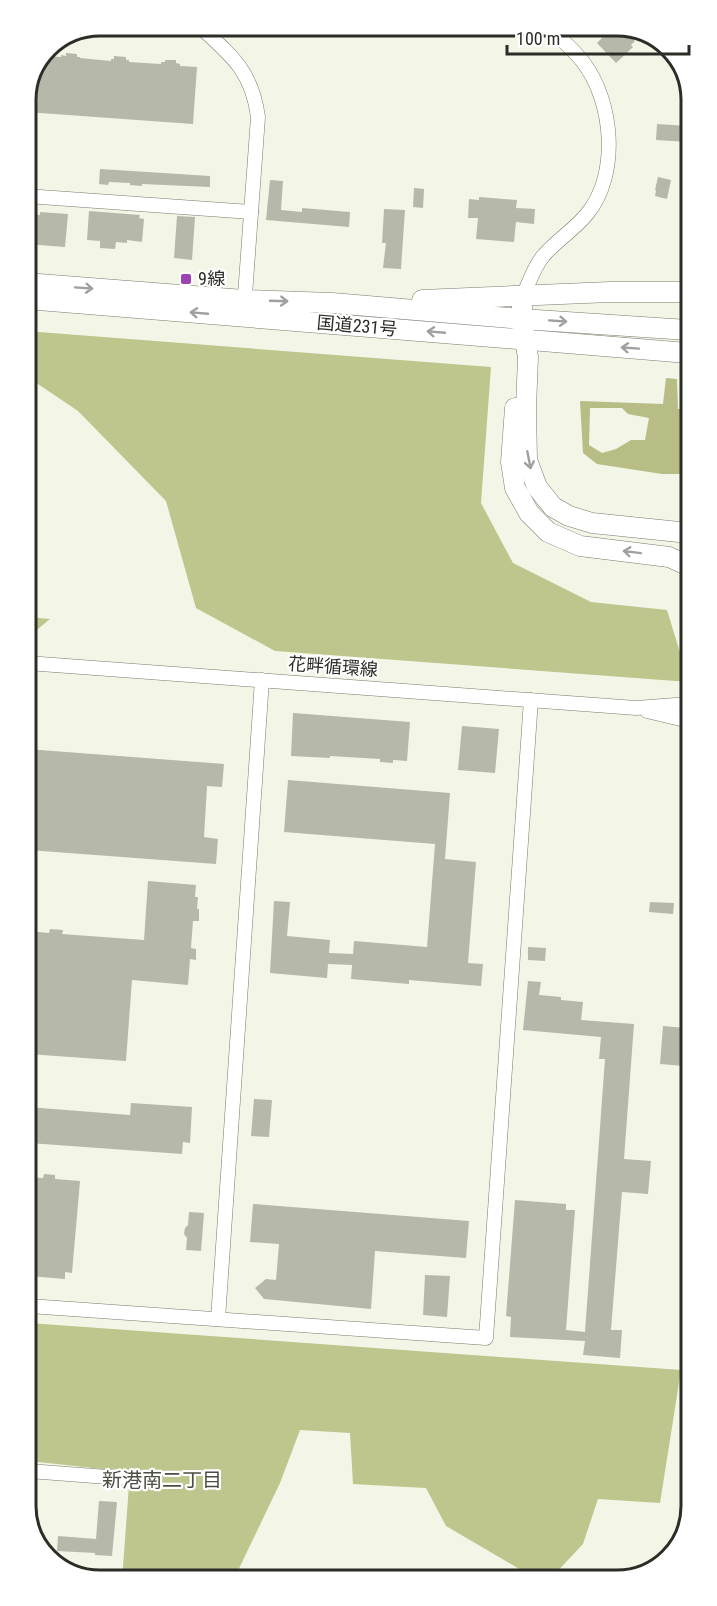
<svg xmlns="http://www.w3.org/2000/svg" width="717" height="1606" font-family="'Roboto Condensed','Noto Sans JP',sans-serif">
  <rect width="100%" height="100%" fill="#f3f6e6"/>
  <g fill="#bec58d">
    <path d="M26,331L491,367L481,503L513,563L591,602L667,610L689,682L275,651L196,608L166,501L78,411L26,376Z"/>
    <path d="M27,617L50,619L27,638Z"/>
    <path d="M29,1323L681,1370L660,1503L598,1499L583,1544L552,1577H533L446,1526L426,1488L353,1484L350,1433L300,1430L280,1483L234,1579L122,1580L130,1472L29,1461Z"/>
  </g>
  <path fill="#b7bd85" fill-rule="evenodd" d="M666,378L677,379L678,409H688L689,474H662L597,464L583,453L580,401L663,404ZM590,408H622L628,414L649,418L645,440H631L616,449L602,453L589,445Z"/>
  <g fill="#b6b9aa">
    <path d="M609,26H620L635,41L631,45L633,47L616,63L597,43L602,38L600,35Z"/>
    <path d="M66,53L77,54V57H80V58L111,61V59H114V56L126,57V60H129V62L161,64V62H165V60H176V63L180,64V66L197,67L193,124L26,112V96L44,56L61,57V55L66,56Z"/>
    <path d="M657,124L688,126V142L656,140Z"/>
    <path d="M100,169L210,176V187L142,184V186L130,185V183L109,182L108,185L99,184Z"/>
    <path d="M658,177L671,180L667,199L655,196L656,190H655Z"/>
    <path d="M270,180L283,181L281,210L302,212V208L350,212L349,227L266,220Z"/>
    <path d="M414,188L424,189L423,208L413,207Z"/>
    <path d="M479,197L517,200L516,208L535,209L534,224L516,222L514,242L476,239L478,218H468L469,199L479,200Z"/>
    <path d="M384,209L405,210L401,269L383,268L386,243H382Z"/>
    <path d="M89,211L140,215L139,218L144,219L142,242L127,240V243L116,242L115,249L100,248V241L87,240Z"/>
    <path d="M40,212L68,214L65,247L26,244V214L40,215Z"/>
    <path d="M177,216L195,217L192,260L174,258Z"/>
    <path d="M293,713L410,722L407,761L393,760V763L380,762V759L330,756V758L291,756Z"/>
    <path d="M462,726L499,729L495,773L458,770Z"/>
    <path d="M27,749L224,764L222,787L207,786L204,837L218,839L216,864L28,850Z"/>
    <path d="M288,780L450,793L445,859L476,862L468,963L483,964L481,986L409,980V984L351,979L352,965L328,964L327,978L270,973L274,901L290,902L287,936L330,940L329,953L353,954L354,941L427,947L435,844L284,832Z"/>
    <path d="M148,881L196,885L195,897H198L197,909H199V921H193L191,948L196,949V960L190,959L188,985L132,980L126,1061L28,1054V931L49,933L50,929L63,930L62,934L144,940Z"/>
    <path d="M650,902L674,903L673,914L649,912Z"/>
    <path d="M528,947L546,948L545,961L528,960Z"/>
    <path d="M528,981L541,982L539,995L561,997V1000L583,1002L581,1020L634,1024L624,1159L651,1161L648,1194L622,1192L611,1330H622L620,1358L583,1355L585,1341L510,1337L511,1317L506,1316L515,1200L566,1204V1210H575L566,1330L585,1332L605,1059H599L601,1037L523,1030Z"/>
    <path d="M663,1026L686,1028L684,1066L660,1064Z"/>
    <path d="M254,1099L272,1100L269,1137L251,1136Z"/>
    <path d="M131,1103L192,1107L190,1143L183,1142L182,1154L29,1143L28,1107L130,1115Z"/>
    <path d="M44,1174L55,1175V1179L80,1181L72,1273L65,1272V1279L29,1276V1177L43,1178Z"/>
    <path d="M253,1204L469,1221L466,1258L375,1251L371,1309L264,1299L255,1288L266,1279L276,1280L279,1244L250,1242Z"/>
    <path d="M189,1212L204,1213L201,1251L186,1250L187,1238L184,1234L185,1228L188,1225Z"/>
    <path d="M425,1275L450,1276L447,1317L423,1315Z"/>
    <path d="M99,1501L117,1502L112,1556L95,1555V1553L57,1551L58,1536L96,1539Z"/>
  </g>
  <g fill="none" stroke-linecap="round" stroke-linejoin="round">
    <g stroke="#797b6d" stroke-width="15">
      <g id="minor">
        <path d="M180,26L200,27"/>
        <path d="M199,26C231,55 252,71 258,117L244,309"/>
        <path d="M26,196L251,212"/>
        <path d="M523,296C529,283 534,266 544,255C557,240 575,229 587,214C620,174 613,101 583,62C573,49 559,37 547,26"/>
        <path d="M27,663L636,708L689,704"/>
        <path d="M647,711L689,721"/>
        <path d="M29,1306L486,1338L531,700"/>
        <path d="M218,1319L262,680"/>
        <path d="M29,1471L120,1478"/>
      </g>
    </g>
    <g stroke="#797b6d" stroke-width="21">
      <g id="highway">
        <path d="M26,283L244,300L332,303L521,319L688,330"/>
        <path d="M523,296L521,319L528,357L526,408L527,460L537,487L553,507L569,516L592,523L689,533"/>
        <path d="M26,299L688,353"/>
        <path d="M422,300L610,292H688"/>
        <path d="M515,408L511,462L515,488L529,513L548,532L580,546L669,557L689,566"/>
      </g>
    </g>
    <use href="#minor" stroke="#fff" stroke-width="14"/>
    <use href="#highway" stroke="#fff" stroke-width="20"/>
  </g>
  <defs><path id="oneway-shaft" d="M-6 0H5M1.5-3L5.5 0L1.5 3" fill="none" stroke-width="1.6" stroke-linecap="round" stroke-linejoin="round" transform="scale(1.5)"/></defs>
  <g stroke="#a0a09e">
    <use href="#oneway-shaft" transform="translate(84 288) rotate(4)"/>
    <use href="#oneway-shaft" transform="translate(279 301) rotate(2)"/>
    <use href="#oneway-shaft" transform="translate(199 313) rotate(-175)"/>
    <use href="#oneway-shaft" transform="translate(558 321) rotate(4)"/>
    <use href="#oneway-shaft" transform="translate(436 332) rotate(-175)"/>
    <use href="#oneway-shaft" transform="translate(630 348) rotate(-176)"/>
    <use href="#oneway-shaft" transform="translate(529 460) rotate(79)"/>
    <use href="#oneway-shaft" transform="translate(632 552) rotate(-173)"/>
  </g>
  <rect fill="#9b43b0" stroke="#fff" stroke-width="2" x="180" y="273" width="12" height="12" rx="3"/>
  <g text-anchor="middle" stroke-width="4.5" stroke-linejoin="round" paint-order="stroke">
    <g font-size="18" fill="#2c2d27" stroke="#fff" text-anchor="start">
      <text x="198" y="285">9線</text>
    </g>
    <g font-size="18" fill="#2c2d27" stroke="#fff">
      <text transform="translate(357 326) rotate(5)" y="6">国道231号</text>
      <text transform="translate(333 667) rotate(4)" y="6">花畔循環線</text>
    </g>
    <g font-size="20" fill="#4d4f42" stroke="#fff">
      <text x="162" y="1487">新港南二丁目</text>
    </g>
  </g>
  <path d="M0 0H717V1606H0ZM100 36H617A64 64 0 0 1 681 100V1506A64 64 0 0 1 617 1570H100A64 64 0 0 1 36 1506V100A64 64 0 0 1 100 36Z" fill="#fff" fill-rule="evenodd"/>
  <path fill="none" stroke="#2c2d27" stroke-width="3" d="M100 36H617A64 64 0 0 1 681 100V1506A64 64 0 0 1 617 1570H100A64 64 0 0 1 36 1506V100A64 64 0 0 1 100 36Z"/>
  <path d="M507 45v9h182v-9" fill="none" stroke="#2c2d27" stroke-width="3"/>
  <text x="516" y="45" font-size="18" fill="#2c2d27" stroke="#ffffff" stroke-width="4.5" paint-order="stroke">100 m</text>
</svg>
